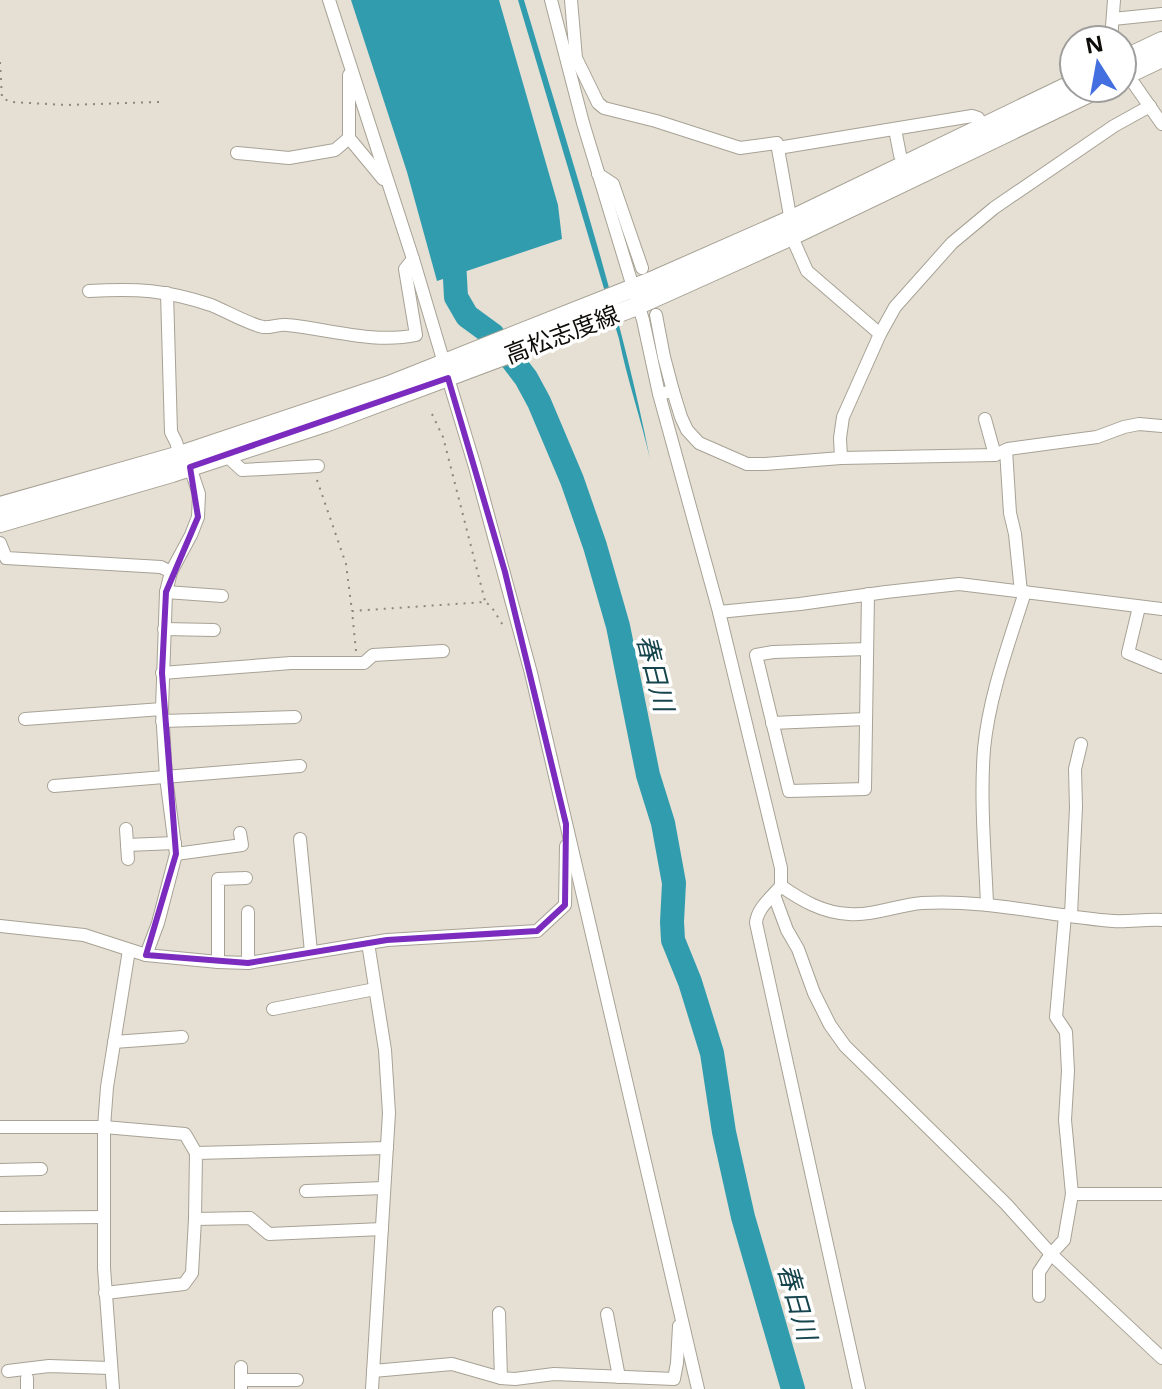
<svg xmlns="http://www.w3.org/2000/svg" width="1162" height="1389" font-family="'Noto Sans','Noto Sans JP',sans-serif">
  <rect width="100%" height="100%" fill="#e5e0d3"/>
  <g fill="#329caf">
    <path d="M351,0H499L558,205L562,239L437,281L407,172Z"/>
    <path d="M518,0H524C569,152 619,303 650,459C641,419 627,379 619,339Z"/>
  </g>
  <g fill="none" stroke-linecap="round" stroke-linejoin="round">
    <path stroke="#329caf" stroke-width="24" d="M456,243L454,261L456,297L467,316L493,335L526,378L539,402L572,480L595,546L618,626L648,775L663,823L674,883L672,922L673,940L690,982L712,1053L724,1132L743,1217L793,1389"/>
    <g stroke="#a7a295" stroke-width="14">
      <g id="street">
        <path d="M329,0L413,259L444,363"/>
        <path d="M551,0L583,123L643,320L659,394L719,612L781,868V886C772,897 757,908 756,923L859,1389"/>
        <path d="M571,0L576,58L598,103L604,108L656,121L740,148L777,143L795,244L807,271L880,334"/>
        <path d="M1113,19L1162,14"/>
        <path d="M1111,40L1114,0"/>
        <path d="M1125,71L1162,124"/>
        <path d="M349,75V138L383,179"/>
        <path d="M895,129L900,155L905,165"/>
        <path d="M778,148L972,116L978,118L983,127"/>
        <path d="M237,153L289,158L335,150L349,138"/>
        <path d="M598,174L613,184L642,268"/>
        <path d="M89,291C137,288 166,290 211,305C226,311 248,324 263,327C270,328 279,324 287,325C329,329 374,344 416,335L405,269L413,259"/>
        <path d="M656,315L664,357L673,391"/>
        <path d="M448,378L475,467L531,673L698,1389"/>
        <path d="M659,394L673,391L681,417L687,430L699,443L747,464H765L841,458L995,455L1008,449L1097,437L1124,427L1139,424L1162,426"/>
        <path d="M985,419L995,455"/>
        <path d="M1006,450L1010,513L1015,534L1021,592"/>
        <path d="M227,456L242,470L318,466"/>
        <path d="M841,458L840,438L843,417L880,334L895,307L952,243L994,208L1114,126L1150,106"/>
        <path d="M0,543L6,558L161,567L171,572"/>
        <path d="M166,592L222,596"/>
        <path d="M1139,607L1128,653L1162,667"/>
        <path d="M719,612L800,604L886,592L959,584L1162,609"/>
        <path d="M164,629L214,630"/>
        <path d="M867,649L773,652L756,655L789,791L865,789L868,594"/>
        <path d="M162,673L291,663H364L373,655L443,651"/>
        <path d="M25,719L162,709"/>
        <path d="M162,721L295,717"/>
        <path d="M772,723L866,719"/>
        <path d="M54,786L300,766"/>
        <path d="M126,829L128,859"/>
        <path d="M300,839L311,952"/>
        <path d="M127,845L175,843"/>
        <path d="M176,854L242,845L240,833"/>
        <path d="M781,886C801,900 823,913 849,914C873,916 898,905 922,903C986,899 1049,916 1113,921C1129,922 1146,919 1162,920"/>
        <path d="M774,895L787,930L798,949L814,993L830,1025L845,1046L1006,1204L1051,1254L1162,1358"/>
        <path d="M987,904C985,853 980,800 984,749C989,696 1009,643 1025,592"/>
        <path d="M248,912V963"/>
        <path d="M1071,915L1076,807L1075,769L1081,744"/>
        <path d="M0,926L84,935L146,955L218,962L248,963L387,940L537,931L565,905L566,846"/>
        <path d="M368,943L385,1050L389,1113L372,1389"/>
        <path d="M146,955L158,923L176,854L166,777L162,709L166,592L171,572L191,535L198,517L199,494L190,467L182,461L176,442L171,432L167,293"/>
        <path d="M218,962V879L246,878"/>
        <path d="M273,1009L375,989"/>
        <path d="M114,1042L182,1037"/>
        <path d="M0,1127H104L185,1134L196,1153"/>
        <path d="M0,1170L41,1169"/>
        <path d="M306,1191L384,1188"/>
        <path d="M1072,1194H1162"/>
        <path d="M0,1218L104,1217"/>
        <path d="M195,1219L250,1218L269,1234L382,1229"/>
        <path d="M105,1293L184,1284L192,1273L195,1219L196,1153L387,1148"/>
        <path d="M1039,1296V1272L1051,1254L1064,1240L1072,1194L1065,1120L1068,1071L1066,1032L1056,1017L1065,915"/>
        <path d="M499,1313L501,1378"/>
        <path d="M607,1314L619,1377"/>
        <path d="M8,1371L49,1366L110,1368"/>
        <path d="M373,1371L452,1364L501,1378L515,1379L554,1374L674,1379L677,1363L679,1326"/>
        <path d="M27,1378V1389"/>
        <path d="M241,1380H297"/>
        <path d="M113,1389L104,1268V1127L107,1087L129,950"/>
        <path d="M241,1389V1367"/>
      </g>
    </g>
    <g stroke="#a7a295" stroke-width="20">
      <g id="secondary">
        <path d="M1122,60L1162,41"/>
        <path d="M1122,77L1162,58"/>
        <path d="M0,506L180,455L389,385L656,279L792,219L1074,83"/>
        <path d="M0,523L172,473L325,423L632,308L794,235L1100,88"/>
      </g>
    </g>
    <g stroke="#8a877d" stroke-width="2" stroke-dasharray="2 6" stroke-linecap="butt">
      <path d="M0,62L2,98L11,102L66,105L160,102"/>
      <path d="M432,414L443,437L485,601"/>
      <path d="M317,480L346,564L352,611"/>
      <path d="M356,651L352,611L485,602L491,606L504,627"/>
    </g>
    <use href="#street" stroke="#fff" stroke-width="12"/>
    <use href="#secondary" stroke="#fff" stroke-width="18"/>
  </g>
  <path fill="none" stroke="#7b2cbf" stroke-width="6" stroke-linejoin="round" d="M448,378L505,572L566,824L565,905L537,931L387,940L248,963L146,955L176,854L162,673L166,592L198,517L190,467Z"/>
  <g text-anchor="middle" stroke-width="7" stroke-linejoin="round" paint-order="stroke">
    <g font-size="24" fill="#0e0c08" stroke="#fff">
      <text transform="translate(562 335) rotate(-21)" y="8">高松志度線</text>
    </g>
    <g font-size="26" font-style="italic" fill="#16444c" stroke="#fff">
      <text transform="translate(655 673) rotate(76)" y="9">春日川</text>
      <text transform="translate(797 1302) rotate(74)" y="9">春日川</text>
    </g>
  </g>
  <g transform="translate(1098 64) rotate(349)"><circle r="38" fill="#ffffff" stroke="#9f9e9c" stroke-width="2"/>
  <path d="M0-6L14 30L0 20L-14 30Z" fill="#436fe0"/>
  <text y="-12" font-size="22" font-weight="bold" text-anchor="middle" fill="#0e0c08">N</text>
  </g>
</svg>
